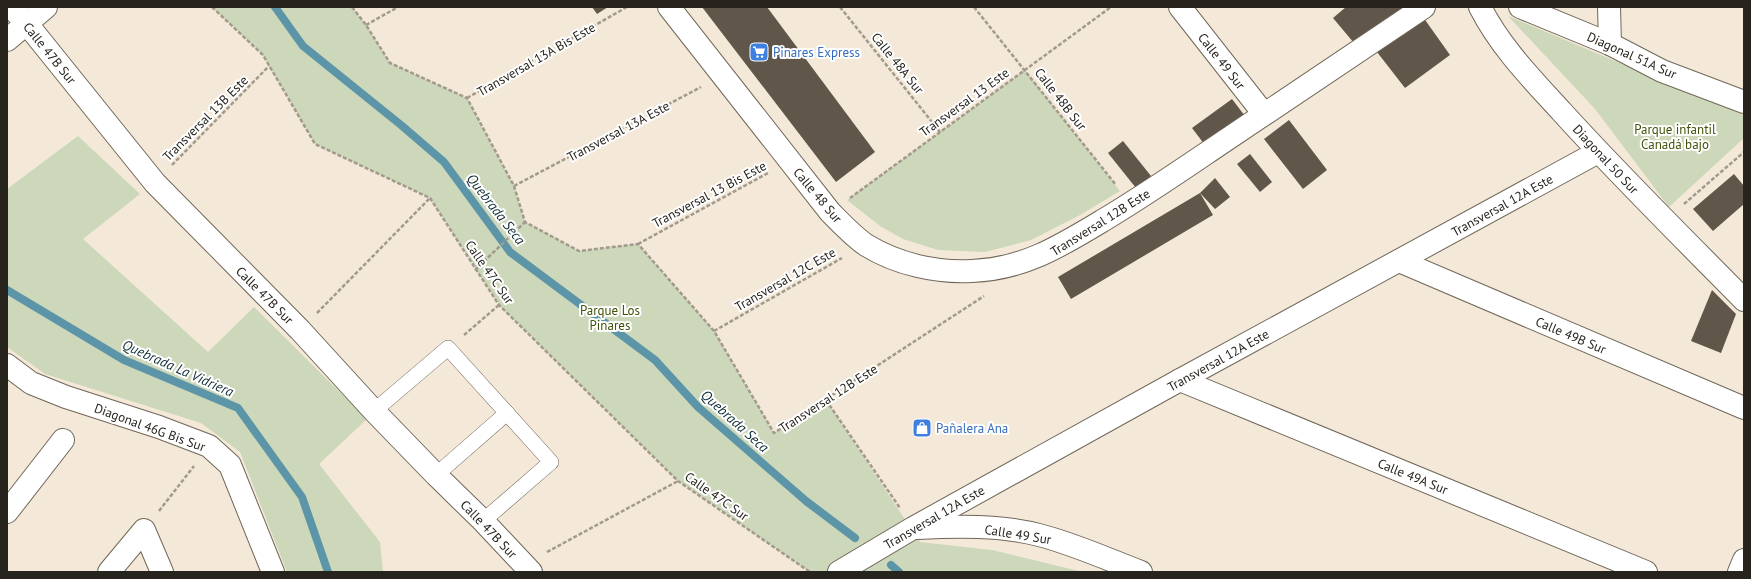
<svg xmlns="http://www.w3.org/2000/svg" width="1751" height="579" font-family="'PT Sans',sans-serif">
  <rect width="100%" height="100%" fill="#f4e9d8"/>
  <g fill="#cdd7b9">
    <path d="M212,7H352L366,25L390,63L467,98L514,186L525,222L579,251L638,244L714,331L774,433L826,400L920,542L992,550L1083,572H810L678,481L499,305L430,198L315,144L263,55Z"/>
    <path d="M1508,16L1744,115V138L1669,207L1595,109Z"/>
    <path d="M1025,70L1120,191L1080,215L1031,240L985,252L938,250L903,239L880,226L847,200Z"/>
    <path d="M78,136L140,194L83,239L208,352L254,307L367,419L319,464L380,542L383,572H287L240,452L201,423L45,374L7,347V189Z"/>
  </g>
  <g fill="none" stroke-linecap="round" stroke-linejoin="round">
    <g stroke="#5d95a8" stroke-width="8">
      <path d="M275,7L303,46L401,125L444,162L510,252L655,360L698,407L806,501L855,538"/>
      <path d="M7,290L124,360L238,408L302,497L328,572"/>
      <path d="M891,565L899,572"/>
    </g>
  </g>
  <g fill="#605649">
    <path d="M592,7H608L597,14Z"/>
    <path d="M702,7H767L875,152L836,182Z"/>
    <path d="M1346,7H1408L1359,49L1333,18Z"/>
    <path d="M1423,17L1450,55L1405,88L1377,52Z"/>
    <path d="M1232,99L1248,120L1208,149L1192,128Z"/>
    <path d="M1289,120L1327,170L1303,189L1264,139Z"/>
    <path d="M1123,141L1151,176L1136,188L1108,153Z"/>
    <path d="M1250,154L1272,182L1260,192L1237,164Z"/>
    <path d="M1734,174L1744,186V204L1713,231L1693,209Z"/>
    <path d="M1215,178L1230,197L1215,209L1200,193L1213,215L1071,299L1058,277L1200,193Z"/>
    <path d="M1712,290L1736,314L1721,353L1691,341Z"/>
  </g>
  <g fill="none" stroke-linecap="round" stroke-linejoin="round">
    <g stroke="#706759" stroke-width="16">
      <g id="lane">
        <path d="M374,411L448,348L551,462L483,521"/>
        <path d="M436,475L507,413"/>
      </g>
    </g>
    <g stroke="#706759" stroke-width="24">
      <g id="street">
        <path d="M11,7L27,24L155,183L300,330L374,411L436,475L483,521L531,572"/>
        <path d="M669,7L830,212C841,223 853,236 866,245C897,264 936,273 972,271C1023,269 1059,247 1102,221C1144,196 1183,169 1223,142C1290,97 1357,52 1424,7"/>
        <path d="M1180,7L1264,114"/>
        <path d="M1480,7C1501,48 1531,78 1562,112C1621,177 1683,238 1744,300"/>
        <path d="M1609,7L1610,44"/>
        <path d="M7,40L46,7"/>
        <path d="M1399,261L1744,408"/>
        <path d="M7,365L31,383L66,397L159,427L209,446L230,465L273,572"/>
        <path d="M1180,380L1646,572"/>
        <path d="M7,512L63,440"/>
        <path d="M917,528C957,526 1000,525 1039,535C1074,544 1107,559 1141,572"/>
        <path d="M109,572L144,530L162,572"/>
        <path d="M839,572L913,528L1180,380L1598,152"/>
        <path d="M1739,572L1744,560"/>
      </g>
    </g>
    <g stroke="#706759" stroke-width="24">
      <path id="secondary" d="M1520,7L1610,44L1662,71L1744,102"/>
    </g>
    <g stroke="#a29a8d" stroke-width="2.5" stroke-dasharray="4 2" stroke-linecap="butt">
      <path d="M212,7L263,55L315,144L430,198L499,305L678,481L810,572"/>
      <path d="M352,7L366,25L390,63L467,98L514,186L525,222L579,251L638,244L714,331L774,433L984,296"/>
      <path d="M840,7L940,132"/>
      <path d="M974,7L1116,185"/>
      <path d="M366,25L398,7"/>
      <path d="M467,98L627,7"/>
      <path d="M172,165L269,66"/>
      <path d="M514,186L701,87"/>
      <path d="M850,198L1111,7"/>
      <path d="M1684,204L1744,152"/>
      <path d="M638,244L768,173"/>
      <path d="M475,270L525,222"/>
      <path d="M317,313L430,198"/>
      <path d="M714,331L842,258"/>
      <path d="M464,335L499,305"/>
      <path d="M826,400L900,508"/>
      <path d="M159,511L194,466"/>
      <path d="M547,552L678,481"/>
    </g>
    <use href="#lane" stroke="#fff" stroke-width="15"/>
    <use href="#street" stroke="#fff" stroke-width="22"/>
    <use href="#secondary" stroke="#fff" stroke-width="22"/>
  </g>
  <defs>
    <g id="supermarket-square" transform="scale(1)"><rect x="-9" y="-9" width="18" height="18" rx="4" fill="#3f7fe0" stroke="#fff"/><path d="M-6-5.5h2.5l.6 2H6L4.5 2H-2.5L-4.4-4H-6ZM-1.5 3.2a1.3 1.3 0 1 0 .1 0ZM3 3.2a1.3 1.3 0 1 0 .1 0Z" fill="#fff"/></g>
    <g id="shop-square" transform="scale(1)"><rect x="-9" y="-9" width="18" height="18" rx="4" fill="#3f7fe0" stroke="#fff"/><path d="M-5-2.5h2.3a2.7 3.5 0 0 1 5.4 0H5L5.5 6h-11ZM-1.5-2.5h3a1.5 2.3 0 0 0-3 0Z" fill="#fff"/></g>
  </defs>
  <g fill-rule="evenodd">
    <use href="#supermarket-square" x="759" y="52"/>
    <use href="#shop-square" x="922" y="428"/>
  </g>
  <g text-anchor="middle" stroke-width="4" stroke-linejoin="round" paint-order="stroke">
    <g font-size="13" fill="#366cbe" stroke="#fff" text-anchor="start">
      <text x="773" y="57">Pinares Express</text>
      <text x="936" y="433">Pañalera Ana</text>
    </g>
    <g font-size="13" fill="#27231d" stroke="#fff">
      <text transform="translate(50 53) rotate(51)" y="5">Calle 47B Sur</text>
      <text transform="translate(1632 55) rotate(24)" y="5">Diagonal 51A Sur</text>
      <text transform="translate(536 59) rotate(-30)" y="5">Transversal 13A Bis Este</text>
      <text transform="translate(1222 61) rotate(52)" y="5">Calle 49 Sur</text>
      <text transform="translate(898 63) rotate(51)" y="5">Calle 48A Sur</text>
      <text transform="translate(1061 99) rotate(52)" y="5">Calle 48B Sur</text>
      <text transform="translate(964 102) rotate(-36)" y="5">Transversal 13 Este</text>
      <text transform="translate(205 118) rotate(-45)" y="5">Transversal 13B Este</text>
      <text transform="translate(618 131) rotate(-28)" y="5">Transversal 13A Este</text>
      <text transform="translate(1606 159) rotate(47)" y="5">Diagonal 50 Sur</text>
      <text transform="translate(709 194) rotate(-28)" y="5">Transversal 13 Bis Este</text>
      <text transform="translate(818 195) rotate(50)" y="5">Calle 48 Sur</text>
      <text transform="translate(1502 205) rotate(-29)" y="5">Transversal 12A Este</text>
      <text transform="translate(1100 222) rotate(-32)" y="5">Transversal 12B Este</text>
      <text transform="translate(490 272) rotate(55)" y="5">Calle 47C Sur</text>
      <text transform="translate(785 279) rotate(-30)" y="5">Transversal 12C Este</text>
      <text transform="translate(265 295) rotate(45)" y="5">Calle 47B Sur</text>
      <text transform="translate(1571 335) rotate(23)" y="5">Calle 49B Sur</text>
      <text transform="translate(1218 360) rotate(-29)" y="5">Transversal 12A Este</text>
      <text transform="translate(828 398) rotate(-33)" y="5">Transversal 12B Este</text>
      <text transform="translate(150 427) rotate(20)" y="5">Diagonal 46G Bis Sur</text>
      <text transform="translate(1413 476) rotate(22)" y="5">Calle 49A Sur</text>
      <text transform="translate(717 496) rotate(35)" y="5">Calle 47C Sur</text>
      <text transform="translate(934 517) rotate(-30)" y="5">Transversal 12A Este</text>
      <text transform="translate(489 529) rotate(46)" y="5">Calle 47B Sur</text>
      <text transform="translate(1018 534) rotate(9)" y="5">Calle 49 Sur</text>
    </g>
    <g font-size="13" fill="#415309" stroke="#fff">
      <text x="1675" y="134">Parque infantil<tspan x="1675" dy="15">Canadá bajo</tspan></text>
      <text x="610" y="315">Parque Los<tspan x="610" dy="15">Pinares</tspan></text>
    </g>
    <g font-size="14" font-style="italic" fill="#122f38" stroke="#fff">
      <text transform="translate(496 209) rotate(52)" y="5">Quebrada Seca</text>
      <text transform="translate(178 368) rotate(24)" y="5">Quebrada La Vidriera</text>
      <text transform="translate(735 421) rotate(42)" y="5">Quebrada Seca</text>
    </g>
  </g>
  <rect width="1751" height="579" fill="none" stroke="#27231d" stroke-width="16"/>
</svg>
